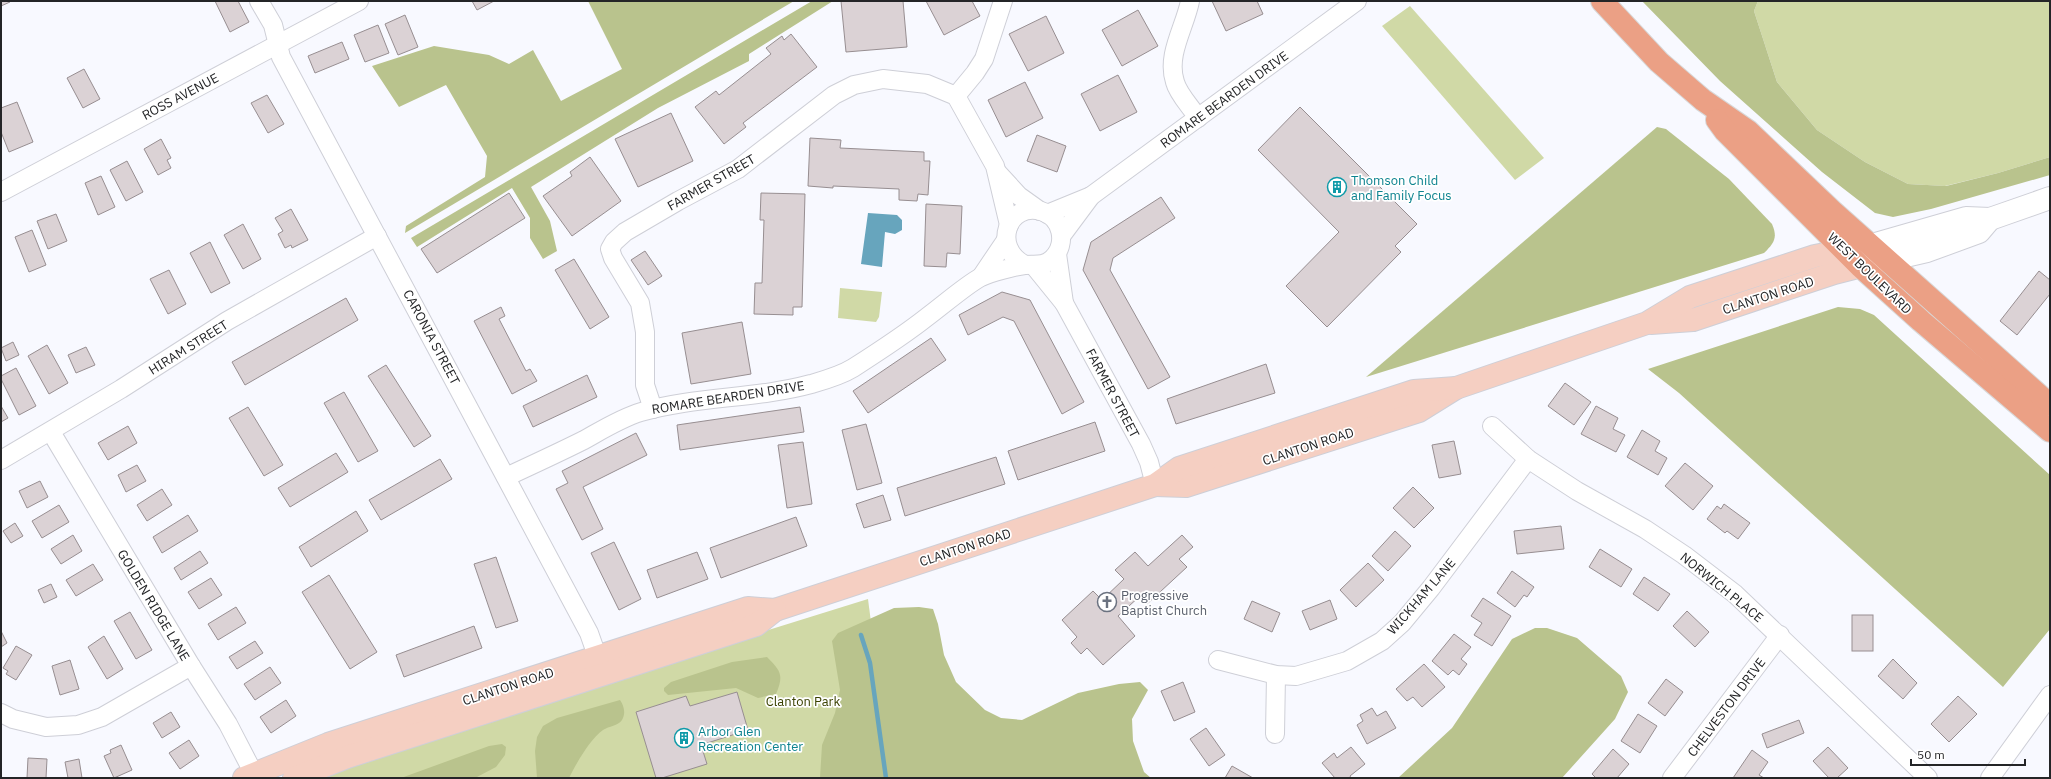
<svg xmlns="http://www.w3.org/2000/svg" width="2051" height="779" font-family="'IBM Plex Sans',sans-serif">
  <rect width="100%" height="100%" fill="#f8f9ff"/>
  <g fill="#d0d9a6">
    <path d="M1758,1H2050V157L1998,173L1945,186L1908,184L1865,162L1817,130L1777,82L1754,11Z"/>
    <path d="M1410,6L1544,158L1515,180L1382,26Z"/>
    <path d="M840,288L882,292L879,317L876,322L838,318Z"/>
    <path d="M868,599L891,778H319L653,666Z"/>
  </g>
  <g fill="#b9c38d">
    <path d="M588,1H794L405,233L406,226L485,177L487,156L446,85L399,107L372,66L434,46L489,55L509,64L533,50L561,101L622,69Z"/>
    <path d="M812,1H833L749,54V61L658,108L531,187L550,221L557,251L543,259L530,238V218L512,188L417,247L411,238Z"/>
    <path d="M1642,1H1758L1754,11L1777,82L1817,130L1865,162L1908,184L1946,186L1998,173L2050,157V175L1931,209L1893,217L1875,213L1822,172L1720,81Z"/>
    <path d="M1657,127L1666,129L1729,179L1772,224C1778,238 1774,243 1764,253L1366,377Z"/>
    <path d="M1838,307L1860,309L1874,315L2050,475V629L2003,687L1679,393L1648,369Z"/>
    <path d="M919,607L933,609L938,624L944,655L956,682L985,710L1001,718L1022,720L1078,693L1119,684L1140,682L1148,690L1132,719L1133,741L1144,772L1151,778H820L822,745L835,713L840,690L832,641L838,633L894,608Z"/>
    <path d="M1535,628H1547L1577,638L1621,676L1628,692L1615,719L1562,778H1398L1452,728L1512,639Z"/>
    <path d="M767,657C781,671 784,675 776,694L758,698L736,688L668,695L664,691V688L671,682L732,662Z"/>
    <path d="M620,700C624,706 626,713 622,720C618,726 609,726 603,730C590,739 576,764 569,778H537L535,751L537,737L543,726L557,718Z"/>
    <path d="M502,744L506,747L505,755L496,767L475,778H401L489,746Z"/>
  </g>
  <path fill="#67a5bd" d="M868,213L897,215L902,220V230L895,234L885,232L882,267L861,264Z"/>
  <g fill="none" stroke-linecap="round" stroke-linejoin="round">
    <path stroke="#67a5bd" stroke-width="4.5" d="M861,635L870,663L886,778"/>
  </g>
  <g fill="#dbd2d5" stroke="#978e91">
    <path d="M1,1H10V2L1,6Z"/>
    <path d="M215,1H238L249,22L230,32Z"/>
    <path d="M472,1H494L477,10Z"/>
    <path d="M841,1H903L907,47L846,52Z"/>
    <path d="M926,1H972L980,16L944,35Z"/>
    <path d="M1212,1H1257L1263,14L1226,31Z"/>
    <path d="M1138,10L1158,46L1122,66L1102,30Z"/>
    <path d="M405,15L418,47L398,55L385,24Z"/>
    <path d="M1046,16L1064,53L1028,71L1009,34Z"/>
    <path d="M378,25L389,53L365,62L354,35Z"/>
    <path d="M791,34L817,67L743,123L746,127L724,144L695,107L716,91L719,95L771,54L766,48L782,36L784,40Z"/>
    <path d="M342,42L349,59L315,73L308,56Z"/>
    <path d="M84,69L100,99L83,108L67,78Z"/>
    <path d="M1118,75L1137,112L1100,131L1081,94Z"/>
    <path d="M1025,82L1043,118L1006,137L988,100Z"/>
    <path d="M267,95L284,124L268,133L251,103Z"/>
    <path d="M17,102L33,142L9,152L1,132V108Z"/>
    <path d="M1300,107L1417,224L1395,246L1401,252L1327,327L1286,286L1339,232L1258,150Z"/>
    <path d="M671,113L693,161L638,187L615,139Z"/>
    <path d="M1037,135L1066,146L1057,172L1027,161Z"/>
    <path d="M810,138L841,140L840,148L924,152V161H930L928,195L918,194L917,201L899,200V189L833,186V188L808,186Z"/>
    <path d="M161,139L171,158L167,160L171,168L158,175L144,149Z"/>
    <path d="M590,157L621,201L572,236L543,196L572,176L570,172Z"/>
    <path d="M127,161L143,192L126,201L110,170Z"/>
    <path d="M101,176L115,207L98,215L85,183Z"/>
    <path d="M509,193L525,218L437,273L421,249Z"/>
    <path d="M761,193L805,194L802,307H793V315L754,314L755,283H762L764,220H760Z"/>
    <path d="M1161,197L1175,218L1113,258L1110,270L1170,377L1148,389L1083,270L1091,242Z"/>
    <path d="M926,204L962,206L960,254L947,253L946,267L924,266Z"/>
    <path d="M291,209L308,240L292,248L291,245L285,248L278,234L283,231L275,218Z"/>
    <path d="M56,214L67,241L48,249L37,221Z"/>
    <path d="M243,224L261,259L243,269L224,235Z"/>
    <path d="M32,230L46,265L29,272L15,237Z"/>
    <path d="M210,242L230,283L211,293L190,253Z"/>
    <path d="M645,251L662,276L648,285L631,260Z"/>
    <path d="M574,259L609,317L590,329L555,270Z"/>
    <path d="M169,270L186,304L168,314L150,279Z"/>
    <path d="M2039,271L2050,280V294L2017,335L2000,321Z"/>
    <path d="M1002,292L1030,300L1084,402L1062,414L1014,321L1003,317L968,335L959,315Z"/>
    <path d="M346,298L358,320L245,385L232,362Z"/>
    <path d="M501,307L505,316L499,319L526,371L530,369L537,381L512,394L474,321Z"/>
    <path d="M742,322L751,374L691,384L682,333Z"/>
    <path d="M931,338L946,360L868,413L853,391Z"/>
    <path d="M13,342L19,355L6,361L1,348Z"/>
    <path d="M47,345L68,383L49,394L28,356Z"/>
    <path d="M86,347L95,365L76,373L68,355Z"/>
    <path d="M1266,364L1275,393L1176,424L1167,399Z"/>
    <path d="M386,365L431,436L414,447L368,376Z"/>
    <path d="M16,368L36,406L19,415L1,379V376Z"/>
    <path d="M587,375L597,397L533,427L523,406Z"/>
    <path d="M1565,383L1591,402L1574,425L1548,406Z"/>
    <path d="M344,392L378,451L358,462L324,403Z"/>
    <path d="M1,406L8,418L1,422Z"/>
    <path d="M1596,406L1618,418L1613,429L1625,435L1616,452L1581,434Z"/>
    <path d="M248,407L283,465L264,476L229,418Z"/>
    <path d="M800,407L804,432L680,450L677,425Z"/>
    <path d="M1095,422L1105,451L1018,480L1008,451Z"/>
    <path d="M866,424L882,483L857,490L842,430Z"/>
    <path d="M128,426L137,443L108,460L98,443Z"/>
    <path d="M1642,430L1660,441L1655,451L1667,458L1658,475L1627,457Z"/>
    <path d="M636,433L647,455L583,487L603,529L582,540L556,489L568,483L562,471Z"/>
    <path d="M1454,441L1461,474L1439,478L1432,445Z"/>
    <path d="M803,442L812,504L787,508L778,445Z"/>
    <path d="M336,453L348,472L290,507L278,488Z"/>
    <path d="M996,457L1005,484L905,516L897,488Z"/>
    <path d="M440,459L452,479L381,520L369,500Z"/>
    <path d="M1685,463L1713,486L1693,510L1665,486Z"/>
    <path d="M137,465L146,481L126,492L118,475Z"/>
    <path d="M40,481L48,497L27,508L19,491Z"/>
    <path d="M1413,487L1434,508L1414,528L1393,508Z"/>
    <path d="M162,489L172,505L147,521L137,505Z"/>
    <path d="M883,495L891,520L864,528L856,504Z"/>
    <path d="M1724,504L1750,523L1738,539L1727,531L1725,533L1707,519L1717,506L1721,509Z"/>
    <path d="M59,505L69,522L42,538L32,521Z"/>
    <path d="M356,511L368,531L311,567L299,547Z"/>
    <path d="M188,515L198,531L162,553L153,537Z"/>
    <path d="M796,517L807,546L721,578L710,548Z"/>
    <path d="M15,523L23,536L11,543L3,531Z"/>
    <path d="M1561,526L1564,549L1517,554L1514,531Z"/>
    <path d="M1395,531L1411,546L1388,571L1372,556Z"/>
    <path d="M73,535L82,551L61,564L51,549Z"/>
    <path d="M1182,535L1193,547L1179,559L1187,567L1147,604L1140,596L1118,616L1135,636L1103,665L1087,648L1081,654L1071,643L1077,637L1062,620L1093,591L1102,600L1124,579L1115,570L1135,552L1148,566Z"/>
    <path d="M614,542L641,599L619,610L591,553Z"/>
    <path d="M1600,549L1632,569L1621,587L1589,567Z"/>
    <path d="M200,551L208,563L181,580L174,568Z"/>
    <path d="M697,552L708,579L657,598L647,570Z"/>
    <path d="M496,557L518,621L496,628L474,564Z"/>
    <path d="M1368,563L1384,580L1356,607L1340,590Z"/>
    <path d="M93,564L103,580L76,596L66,580Z"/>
    <path d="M1512,571L1534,587L1527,597L1524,595L1515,607L1497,593Z"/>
    <path d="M329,575L377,652L350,669L302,592Z"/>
    <path d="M1644,577L1670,594L1658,611L1633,594Z"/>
    <path d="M211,578L222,595L199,609L188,592Z"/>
    <path d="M51,584L57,597L44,603L38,590Z"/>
    <path d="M1483,598L1511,616L1492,646L1474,635L1482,623L1471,616Z"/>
    <path d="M1330,600L1337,619L1310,630L1302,611Z"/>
    <path d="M1252,601L1280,613L1272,632L1244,619Z"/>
    <path d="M236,607L246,623L218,640L208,624Z"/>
    <path d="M1687,611L1709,632L1695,647L1673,626Z"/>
    <path d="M130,612L152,650L136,659L114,621Z"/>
    <rect x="1852" y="615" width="21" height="36"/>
    <path d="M474,626L482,648L404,677L396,655Z"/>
    <path d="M1,631L7,643L1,647Z"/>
    <path d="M1454,634L1471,647L1461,659L1467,664L1459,675L1453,670L1448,675L1432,661Z"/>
    <path d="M104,636L123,669L107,679L88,647Z"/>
    <path d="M255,641L263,653L237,669L229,657Z"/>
    <path d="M16,646L32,655L16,680L6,674L8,671L3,668Z"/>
    <path d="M1893,659L1917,683L1903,699L1878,676Z"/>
    <path d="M70,660L79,689L60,695L52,666Z"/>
    <path d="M1424,664L1445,687L1422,707L1413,697L1407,701L1396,689Z"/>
    <path d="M270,667L281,683L255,700L244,684Z"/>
    <path d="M1666,679L1683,692L1665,716L1648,703Z"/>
    <path d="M1183,682L1195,712L1174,721L1161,691Z"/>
    <path d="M737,692L748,730L701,745L707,764L662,778H656L636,712L686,696L690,706Z"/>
    <path d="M1958,696L1977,714L1949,742L1931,724Z"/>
    <path d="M286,700L296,716L271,733L260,717Z"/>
    <path d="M1372,708L1377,716L1386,711L1396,728L1367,744L1357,725L1363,721L1360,715Z"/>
    <path d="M171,712L180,727L162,738L153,723Z"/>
    <path d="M1638,714L1657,726L1640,753L1621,741Z"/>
    <path d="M1799,720L1804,733L1767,748L1762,734Z"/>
    <path d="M1206,728L1225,755L1209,766L1190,739Z"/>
    <path d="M189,740L199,756L180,769L169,753Z"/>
    <path d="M121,745L132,770L114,778L104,756L111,753L110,750Z"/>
    <path d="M1351,747L1365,764L1350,776L1351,778H1335L1322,763L1334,753L1337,758Z"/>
    <path d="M1828,747L1848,768L1837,778H1829L1813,761Z"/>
    <path d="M1613,749L1629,764L1617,778H1596L1592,774Z"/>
    <path d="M1752,750L1768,762L1759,775L1764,778H1733Z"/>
    <path d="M28,758L47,759L46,778H27Z"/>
    <path d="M79,759L82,778H68L65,762Z"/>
    <path d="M1232,766L1253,778H1225Z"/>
  </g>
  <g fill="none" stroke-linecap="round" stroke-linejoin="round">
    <g stroke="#cecfd7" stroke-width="20">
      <g id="minor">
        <path d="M259,1L273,25L281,57L589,633L602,670"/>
        <path d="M1190,1C1185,27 1166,55 1175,82C1178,94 1191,107 1198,118"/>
        <path d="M956,96L975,73L984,59L1003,1"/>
        <path d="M997,172L1019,196L1040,211"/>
        <path d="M1,192L359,1"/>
        <path d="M1047,214L1091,196L1357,1"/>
        <path d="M1062,235L1091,196"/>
        <path d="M1057,254L1064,303"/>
        <path d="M1034,266L1064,303L1141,444L1149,462L1155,485"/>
        <path d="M981,277L1006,240"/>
        <path d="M653,409L645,385V332L640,303L613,258L610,249L614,242L625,232L678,201L738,169L834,95L854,85L883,79L927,84L956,96L995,166L1009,225"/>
        <path d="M1492,426L1528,459L1577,491L1645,529L1684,555L1735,594L1928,778"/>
        <path d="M51,432L191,666L228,724L256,778"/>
        <path d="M1,460L121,389L227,321L377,236"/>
        <path d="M506,477C532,465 558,453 584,440C602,430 621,418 641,412C696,396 756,399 811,384C825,380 840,376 853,368C878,352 903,336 927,317C942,306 966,285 981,277C990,273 1015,266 1025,265C1035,264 1043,267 1052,259C1068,244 1062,217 1041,211C1008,202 991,247 1025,265"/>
        <path d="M1218,660L1276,675L1296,676L1347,661L1382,641L1402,623L1431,588L1528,459"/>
        <path d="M1,713L13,719L46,727L78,725L102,717L191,666"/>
        <path d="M1275,734L1276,675"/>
        <path d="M1672,778L1780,635"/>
        <path d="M1990,778L2050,695"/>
      </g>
    </g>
    <g stroke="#cecfd7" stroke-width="24">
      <g id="tertiary">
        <path d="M1872,245L1966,218L1990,219L2050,198"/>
        <path d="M1888,260L1927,251L1979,232L1990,219"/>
      </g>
    </g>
    <g stroke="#cecfd7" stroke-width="24">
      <g id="secondary">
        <path d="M1651,323L1693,320L1834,273L1877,262"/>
        <path d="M1155,485L1186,486L1419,411L1456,388L1647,323L1690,297L1815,256L1860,247"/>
        <path d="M244,778L328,744L748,608L775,610L1155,485L1179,468L1414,391L1456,388"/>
        <path d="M294,778L347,757L756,625L775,610"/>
      </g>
    </g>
    <g stroke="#d8d8d8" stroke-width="24">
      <g id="primary">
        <path d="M1602,1L1659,62L1703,100L1748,131L1832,211L2050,405"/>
        <path d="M1717,120L1725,131L1860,266L1921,321L2050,431"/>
      </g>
    </g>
    <use href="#minor" stroke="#fff" stroke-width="18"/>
    <use href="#tertiary" stroke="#fff" stroke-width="22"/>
    <use href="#secondary" stroke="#f5cfc2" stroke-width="22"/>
    <use href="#primary" stroke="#eba085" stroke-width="22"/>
  </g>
  <defs>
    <g id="building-ring" transform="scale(1)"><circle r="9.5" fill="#fff" stroke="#0f9aa8" stroke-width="1.5"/><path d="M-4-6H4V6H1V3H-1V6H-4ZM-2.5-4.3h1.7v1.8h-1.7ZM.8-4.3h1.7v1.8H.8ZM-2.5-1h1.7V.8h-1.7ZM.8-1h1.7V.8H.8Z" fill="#0f9aa8"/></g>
    <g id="church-ring" transform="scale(1)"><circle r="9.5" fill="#fff" stroke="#6b7280" stroke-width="1.5"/><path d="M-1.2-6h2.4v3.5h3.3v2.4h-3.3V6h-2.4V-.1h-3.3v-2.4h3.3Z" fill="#6b7280"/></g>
  </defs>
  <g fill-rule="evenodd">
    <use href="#building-ring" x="1337" y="187"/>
    <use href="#church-ring" x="1107" y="602"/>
    <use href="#building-ring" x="684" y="738"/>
  </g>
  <g text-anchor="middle" stroke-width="3.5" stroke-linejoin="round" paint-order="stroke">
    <g font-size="13" fill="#242527" stroke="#fff">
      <text transform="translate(180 96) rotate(-28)" y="5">ROSS AVENUE</text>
      <text transform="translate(1224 99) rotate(-36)" y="5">ROMARE BEARDEN DRIVE</text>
      <text transform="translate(711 182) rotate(-30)" y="5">FARMER STREET</text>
      <text transform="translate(1870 273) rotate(44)" y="5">WEST BOULEVARD</text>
      <text transform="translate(1768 295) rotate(-18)" y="5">CLANTON ROAD</text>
      <text transform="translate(432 337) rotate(62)" y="5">CARONIA STREET</text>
      <text transform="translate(188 347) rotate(-32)" y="5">HIRAM STREET</text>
      <text transform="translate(1113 393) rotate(62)" y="5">FARMER STREET</text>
      <text transform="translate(728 397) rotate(-9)" y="5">ROMARE BEARDEN DRIVE</text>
      <text transform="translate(1308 446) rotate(-18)" y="5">CLANTON ROAD</text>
      <text transform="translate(965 547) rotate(-18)" y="5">CLANTON ROAD</text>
      <text transform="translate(1722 587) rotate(39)" y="5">NORWICH PLACE</text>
      <text transform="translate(1421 596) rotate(-49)" y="5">WICKHAM LANE</text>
      <text transform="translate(154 605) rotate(59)" y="5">GOLDEN RIDGE LANE</text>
      <text transform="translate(508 686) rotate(-18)" y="5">CLANTON ROAD</text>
      <text transform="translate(1726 707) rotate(-53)" y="5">CHELVESTON DRIVE</text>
    </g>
    <g font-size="13" fill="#0d838f" stroke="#fff" text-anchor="start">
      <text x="1351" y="185">Thomson Child<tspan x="1351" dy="15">and Family Focus</tspan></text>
      <text x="698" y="736">Arbor Glen<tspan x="698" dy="15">Recreation Center</tspan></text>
    </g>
    <g font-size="13" fill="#5b616d" stroke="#fff" text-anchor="start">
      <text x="1121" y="600">Progressive<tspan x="1121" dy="15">Baptist Church</tspan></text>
    </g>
    <g font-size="13" fill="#3a4100" stroke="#fff">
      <text x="803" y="706">Clanton Park</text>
    </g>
  </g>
  <rect width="2051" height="779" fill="none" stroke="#242527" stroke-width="4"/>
  <path d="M1911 759v6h114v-6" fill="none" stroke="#242527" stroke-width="2"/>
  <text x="1917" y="759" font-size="12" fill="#242527" stroke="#ffffff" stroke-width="3" paint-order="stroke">50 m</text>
</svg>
